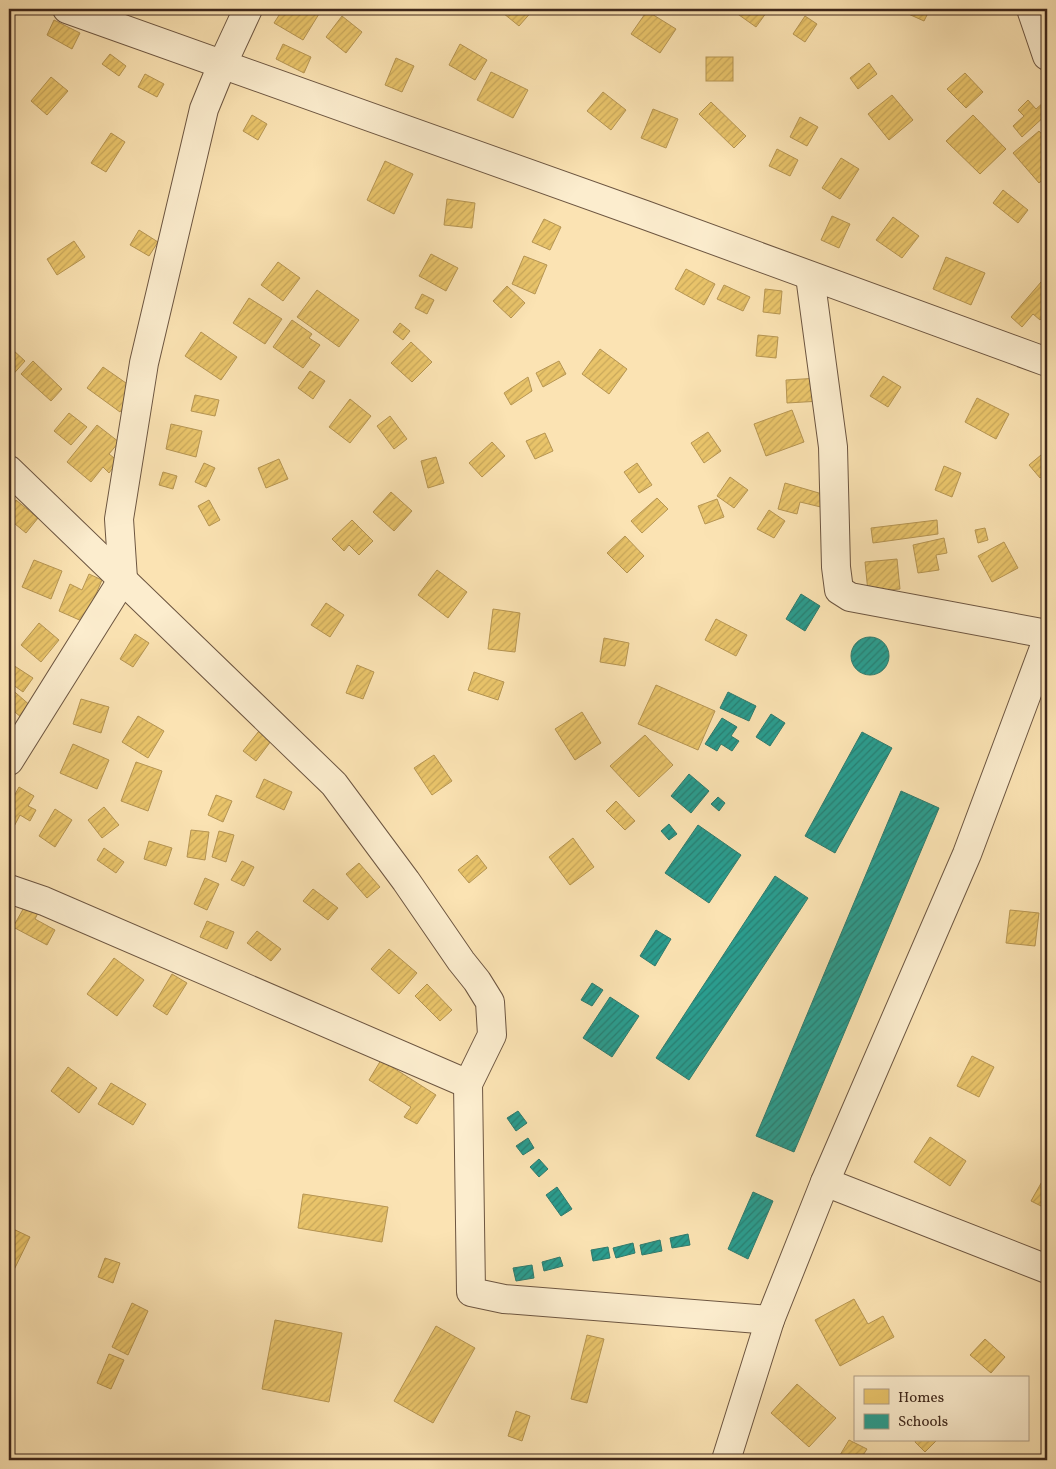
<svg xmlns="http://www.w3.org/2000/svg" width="1056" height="1469" font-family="Vollkorn,serif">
  <defs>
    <pattern id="homes-hatch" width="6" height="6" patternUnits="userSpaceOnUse" patternTransform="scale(1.25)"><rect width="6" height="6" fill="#e9c46a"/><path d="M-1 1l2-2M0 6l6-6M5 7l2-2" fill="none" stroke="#c9a85b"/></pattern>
    <pattern id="schools-hatch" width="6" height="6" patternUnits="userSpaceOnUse" patternTransform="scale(1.25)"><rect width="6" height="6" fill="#2a9d8f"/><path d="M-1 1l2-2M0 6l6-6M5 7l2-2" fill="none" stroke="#258074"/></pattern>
  </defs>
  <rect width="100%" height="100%" fill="#fbe3b3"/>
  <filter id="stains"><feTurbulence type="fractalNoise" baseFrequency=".004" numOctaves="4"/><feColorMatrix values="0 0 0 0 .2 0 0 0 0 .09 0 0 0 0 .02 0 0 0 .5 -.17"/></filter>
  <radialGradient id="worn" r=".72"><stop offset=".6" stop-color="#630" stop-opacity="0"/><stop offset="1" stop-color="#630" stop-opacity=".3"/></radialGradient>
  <g fill="url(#homes-hatch)" stroke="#b69552">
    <path d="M283,9H322L303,40L274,23Z"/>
    <path d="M498,9H534L519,26Z"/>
    <path d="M733,9H769L756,27L732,10Z"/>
    <path d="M905,9H930L924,21L904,12Z"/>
    <path d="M647,11L676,29L660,53L631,34Z"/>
    <path d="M342,16L362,32L346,53L326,37Z"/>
    <path d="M805,16L817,24L805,42L793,34Z"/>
    <path d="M54,20L80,33L72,49L47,35Z"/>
    <path d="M283,44L311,57L304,73L276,59Z"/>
    <path d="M460,44L487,60L475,80L449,65Z"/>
    <path d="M110,54L126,66L119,76L102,64Z"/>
    <rect x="706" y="57" width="27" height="24"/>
    <path d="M396,58L414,66L402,92L385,85Z"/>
    <path d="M869,63L877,74L858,89L850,78Z"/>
    <path d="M491,72L528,90L513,118L477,100Z"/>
    <path d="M965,73L983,92L966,108L947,89Z"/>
    <path d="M145,74L164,84L157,97L138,87Z"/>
    <path d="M51,77L68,91L47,115L31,101Z"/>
    <path d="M603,92L626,110L611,130L587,111Z"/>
    <path d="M892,95L913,120L889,140L868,114Z"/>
    <path d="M1028,100L1036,109L1044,102L1047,106V114L1022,137L1013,126L1024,116L1018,110Z"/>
    <path d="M711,102L746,136L734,148L699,114Z"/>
    <path d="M653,109L678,119L666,148L641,138Z"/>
    <path d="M252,115L267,124L258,140L243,131Z"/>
    <path d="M973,115L1006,149L980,174L946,141Z"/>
    <path d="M800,117L818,127L807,146L790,137Z"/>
    <path d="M1039,131L1047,140V176L1039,183L1013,153Z"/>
    <path d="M111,133L125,142L106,172L91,163Z"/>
    <path d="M777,149L798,160L790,176L769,166Z"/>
    <path d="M841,158L859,169L840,199L822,188Z"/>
    <path d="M385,161L413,174L394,214L367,200Z"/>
    <path d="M1003,190L1028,210L1018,223L993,203Z"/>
    <path d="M447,199L475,203L472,228L444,225Z"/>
    <path d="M832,216L850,224L839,248L821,240Z"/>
    <path d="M893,217L919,236L902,258L876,240Z"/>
    <path d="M544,219L561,227L550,250L532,242Z"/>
    <path d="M139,230L158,242L149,256L130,245Z"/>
    <path d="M74,241L85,257L57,275L47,259Z"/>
    <path d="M431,254L458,268L446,291L419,276Z"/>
    <path d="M524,256L547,265L535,294L512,284Z"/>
    <path d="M946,257L985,273L971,305L933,289Z"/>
    <path d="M278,262L300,278L283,301L261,285Z"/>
    <path d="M686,269L715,284L704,305L675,289Z"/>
    <path d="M1047,275V311L1040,320L1033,314L1022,327L1011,317Z"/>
    <path d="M724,285L750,297L743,311L717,299Z"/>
    <path d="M507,286L525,303L511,318L493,301Z"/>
    <path d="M765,289L782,291L780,314L763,312Z"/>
    <path d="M317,290L359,320L339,347L297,317Z"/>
    <path d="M422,294L434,300L427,314L415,308Z"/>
    <path d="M249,298L282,319L265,344L233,323Z"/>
    <path d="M292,320L312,334L309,338L320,345L303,368L273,347Z"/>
    <path d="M400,323L410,331L403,340L393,332Z"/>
    <path d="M201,332L237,357L221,380L185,356Z"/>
    <path d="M758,335L778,337L776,358L756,356Z"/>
    <path d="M411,342L432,362L412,382L391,363Z"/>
    <path d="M600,349L627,369L609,394L582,374Z"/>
    <path d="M13,350L25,361L9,379V355Z"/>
    <path d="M33,361L62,389L51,401L21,374Z"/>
    <path d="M559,361L566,374L543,387L536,373Z"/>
    <path d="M103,367L136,390L120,412L87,388Z"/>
    <path d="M310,371L325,381L313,399L298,388Z"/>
    <path d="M883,376L901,387L888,407L870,396Z"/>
    <path d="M528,377L532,391L511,405L504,393Z"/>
    <path d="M819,378L821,401L787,403L786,380Z"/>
    <path d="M195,395L219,400L215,416L191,411Z"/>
    <path d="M977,398L1009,414L996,439L965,422Z"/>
    <path d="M350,399L371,416L350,443L329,427Z"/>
    <path d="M792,410L804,442L766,456L754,424Z"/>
    <path d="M69,413L87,427L71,445L54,431Z"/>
    <path d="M390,416L407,439L394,449L377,426Z"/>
    <path d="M171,424L202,431L196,457L166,449Z"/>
    <path d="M97,425L119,442L109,454L118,461L109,473L103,467L91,482L67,462Z"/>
    <path d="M708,432L721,451L704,463L691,443Z"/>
    <path d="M545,433L553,451L535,459L526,441Z"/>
    <path d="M492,442L505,456L482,477L469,463Z"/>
    <path d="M1047,450V472L1040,478L1029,465Z"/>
    <path d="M436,457L444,483L428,488L421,461Z"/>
    <path d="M279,459L288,479L266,488L258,468Z"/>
    <path d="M204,463L215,468L206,487L195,482Z"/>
    <path d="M637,463L652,485L639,493L624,472Z"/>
    <path d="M944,466L961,473L952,497L935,490Z"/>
    <path d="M163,472L177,476L173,489L159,485Z"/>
    <path d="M730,477L748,490L734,508L717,496Z"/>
    <path d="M785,483L829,496L825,508L800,502L797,514L778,509Z"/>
    <path d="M391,492L412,511L394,531L373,512Z"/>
    <path d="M657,498L668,509L642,533L631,521Z"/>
    <path d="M717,499L724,517L705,524L698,506Z"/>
    <path d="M16,500L38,518L26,533L9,519V510Z"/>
    <path d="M209,500L220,520L209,526L198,506Z"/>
    <path d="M769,510L785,521L774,538L757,529Z"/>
    <path d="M352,520L373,541L359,555L349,545L344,551L332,539Z"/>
    <path d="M937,520L938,534L873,543L871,528Z"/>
    <path d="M985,528L988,540L978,543L975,530Z"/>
    <path d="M625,536L644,556L627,573L607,553Z"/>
    <path d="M944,538L947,553L936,555L939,570L918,573L913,545Z"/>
    <path d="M1004,542L1018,568L992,582L978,556Z"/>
    <path d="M897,559L900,589L868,592L865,562Z"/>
    <path d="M34,560L62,571L51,599L22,587Z"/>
    <path d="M437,570L467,592L448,618L418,595Z"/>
    <path d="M89,574L102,580L84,622L59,611L70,584L82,590Z"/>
    <path d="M326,603L344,615L330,637L311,625Z"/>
    <path d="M493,609L520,613L515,652L488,649Z"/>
    <path d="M716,619L747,635L736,656L705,640Z"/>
    <path d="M39,623L59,640L41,662L21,645Z"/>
    <path d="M135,634L149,643L133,667L120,659Z"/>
    <path d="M604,638L629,643L625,666L600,662Z"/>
    <path d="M13,665L33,678L23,692L9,682V670Z"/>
    <path d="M357,665L374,672L363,699L346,693Z"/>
    <path d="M474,672L504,682L498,700L468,690Z"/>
    <path d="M656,685L715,711L698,750L638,724Z"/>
    <path d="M9,687L32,707L22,718L9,707Z"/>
    <path d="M81,699L109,707L101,733L73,724Z"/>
    <path d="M582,712L601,743L575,760L555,729Z"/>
    <path d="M138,716L164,731L148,758L122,742Z"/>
    <path d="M259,731L271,741L256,761L243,751Z"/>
    <path d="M645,735L673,765L639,797L610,766Z"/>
    <path d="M73,744L109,760L97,789L60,773Z"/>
    <path d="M434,755L452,781L432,795L414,768Z"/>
    <path d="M136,762L162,771L148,811L121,801Z"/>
    <path d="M264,779L292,792L284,810L256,797Z"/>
    <path d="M19,787L34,796L28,806L36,810L30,821L20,815L9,836V805Z"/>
    <path d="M216,795L232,801L223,822L208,815Z"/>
    <path d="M616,801L635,821L625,830L606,811Z"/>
    <path d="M104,807L119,825L102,838L88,820Z"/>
    <path d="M55,809L72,820L55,847L39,836Z"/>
    <path d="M191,830L209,832L205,860L187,857Z"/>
    <path d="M219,831L234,835L226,862L212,857Z"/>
    <path d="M573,838L594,867L570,885L549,857Z"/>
    <path d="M149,841L172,848L166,866L144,859Z"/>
    <path d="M104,848L124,862L116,873L97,860Z"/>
    <path d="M477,855L487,868L469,883L458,870Z"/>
    <path d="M242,861L254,867L244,886L231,880Z"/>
    <path d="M359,863L380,887L367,898L346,874Z"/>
    <path d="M205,878L219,884L207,910L194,904Z"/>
    <path d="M313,889L338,908L328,920L303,901Z"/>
    <path d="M26,904L39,911L35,919L55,930L47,945L13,927Z"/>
    <path d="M1010,910L1039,913L1035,946L1006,943Z"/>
    <path d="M207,921L234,932L227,949L200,937Z"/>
    <path d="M257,931L281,949L271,961L247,943Z"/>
    <path d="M389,949L417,973L399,994L371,969Z"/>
    <path d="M114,958L144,980L117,1016L87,994Z"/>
    <path d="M172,974L187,983L167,1015L153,1006Z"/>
    <path d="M427,984L452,1010L440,1021L415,996Z"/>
    <path d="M972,1056L994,1067L979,1097L957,1086Z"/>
    <path d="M381,1060L436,1095L417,1124L404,1117L411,1107L369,1080Z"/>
    <path d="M68,1067L97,1088L79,1113L51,1091Z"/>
    <path d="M111,1083L146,1104L133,1125L98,1104Z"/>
    <path d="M930,1137L966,1161L950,1186L914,1162Z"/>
    <path d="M1044,1178L1047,1180V1209L1031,1201Z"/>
    <path d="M303,1194L388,1207L382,1242L298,1228Z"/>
    <path d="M9,1227L30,1237L11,1276L9,1275Z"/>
    <path d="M105,1258L120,1263L113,1283L98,1277Z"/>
    <path d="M854,1299L868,1324L883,1316L894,1337L840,1366L815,1320Z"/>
    <path d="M132,1303L148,1311L128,1355L112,1347Z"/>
    <path d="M275,1320L342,1333L329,1402L262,1389Z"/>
    <path d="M436,1326L475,1348L433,1423L394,1401Z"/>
    <path d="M587,1335L604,1339L587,1403L571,1399Z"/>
    <path d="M985,1339L1005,1357L991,1373L970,1355Z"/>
    <path d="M109,1354L124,1360L111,1389L97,1383Z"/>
    <path d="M797,1384L836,1418L809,1447L771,1413Z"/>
    <path d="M516,1411L530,1416L522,1441L508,1436Z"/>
    <path d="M849,1440L867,1449L860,1460H837Z"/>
    <path d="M916,1440H937L925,1452L915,1442Z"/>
  </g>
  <g fill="url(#schools-hatch)" stroke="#307a6c">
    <path d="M801,594L820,606L805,631L786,619Z"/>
    <circle cx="870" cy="656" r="19"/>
    <path d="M728,692L756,706L749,721L720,708Z"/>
    <path d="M771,714L785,723L770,746L756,737Z"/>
    <path d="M722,718L737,727L731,736L739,741L732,751L721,744L717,751L705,744Z"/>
    <path d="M862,732L892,748L835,853L805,836Z"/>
    <path d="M689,774L709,791L691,813L671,796Z"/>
    <path d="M901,791L939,808L794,1152L756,1136Z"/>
    <path d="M718,797L725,803L719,811L711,804Z"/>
    <path d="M669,824L677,834L669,840L661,831Z"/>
    <path d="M698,825L741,855L709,903L665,873Z"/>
    <path d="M775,876L808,898L689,1080L656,1058Z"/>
    <path d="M656,930L671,939L655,966L640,956Z"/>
    <path d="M592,983L603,990L592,1006L581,1000Z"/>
    <path d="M610,997L639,1016L612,1057L583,1038Z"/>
    <path d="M518,1111L527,1123L516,1131L507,1118Z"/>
    <path d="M528,1138L534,1148L523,1155L516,1146Z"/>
    <path d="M539,1159L548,1169L539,1177L530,1167Z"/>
    <path d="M557,1187L572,1209L561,1216L546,1195Z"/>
    <path d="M753,1192L773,1201L748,1259L728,1249Z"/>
    <path d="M688,1234L690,1245L672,1248L670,1238Z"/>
    <path d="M660,1240L662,1251L642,1255L640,1245Z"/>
    <path d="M633,1243L635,1253L616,1258L613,1248Z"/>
    <path d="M608,1247L610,1258L593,1261L591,1250Z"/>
    <path d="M560,1257L563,1266L544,1271L542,1262Z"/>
    <path d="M532,1265L534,1278L516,1281L513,1268Z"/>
  </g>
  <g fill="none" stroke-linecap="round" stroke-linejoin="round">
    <g stroke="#6d5641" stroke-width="30">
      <g id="minor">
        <path d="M67,9L645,215L1047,362"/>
        <path d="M1031,9L1047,56"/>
        <path d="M810,276L833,447L836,567L839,590L850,597L1047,634"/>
        <path d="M9,470L334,784L406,881L461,961L477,981L490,1002L492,1035L468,1084L471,1292L504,1299L770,1320"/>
        <path d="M9,761L123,579L119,519L144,363L204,109L222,65L248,9"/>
        <path d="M9,889L44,901L468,1084"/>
        <path d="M825,1182L1047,1269"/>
        <path d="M726,1460L770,1320L825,1182L967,854L1047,640"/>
      </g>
    </g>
    <use href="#minor" stroke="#fcedce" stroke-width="28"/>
  </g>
  <rect width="1056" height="1469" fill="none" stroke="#fbe3b3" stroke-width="30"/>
  <rect x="10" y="10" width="1036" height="1449" fill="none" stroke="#3e271b" stroke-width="2.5"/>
  <rect x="15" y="15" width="1026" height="1439" fill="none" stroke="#3e271b"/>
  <rect x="854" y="1376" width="175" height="65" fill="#fcedce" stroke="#b09e86"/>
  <rect x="864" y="1389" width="25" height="15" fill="#e9c46a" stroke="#b09e86"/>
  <text x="898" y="1402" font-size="15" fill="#3e271b">Homes</text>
  <rect x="864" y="1414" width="25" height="15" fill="#2a9d8f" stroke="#b09e86"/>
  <text x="898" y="1426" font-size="15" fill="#3e271b">Schools</text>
  <rect width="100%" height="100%" filter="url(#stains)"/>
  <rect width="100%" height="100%" fill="url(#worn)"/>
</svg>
